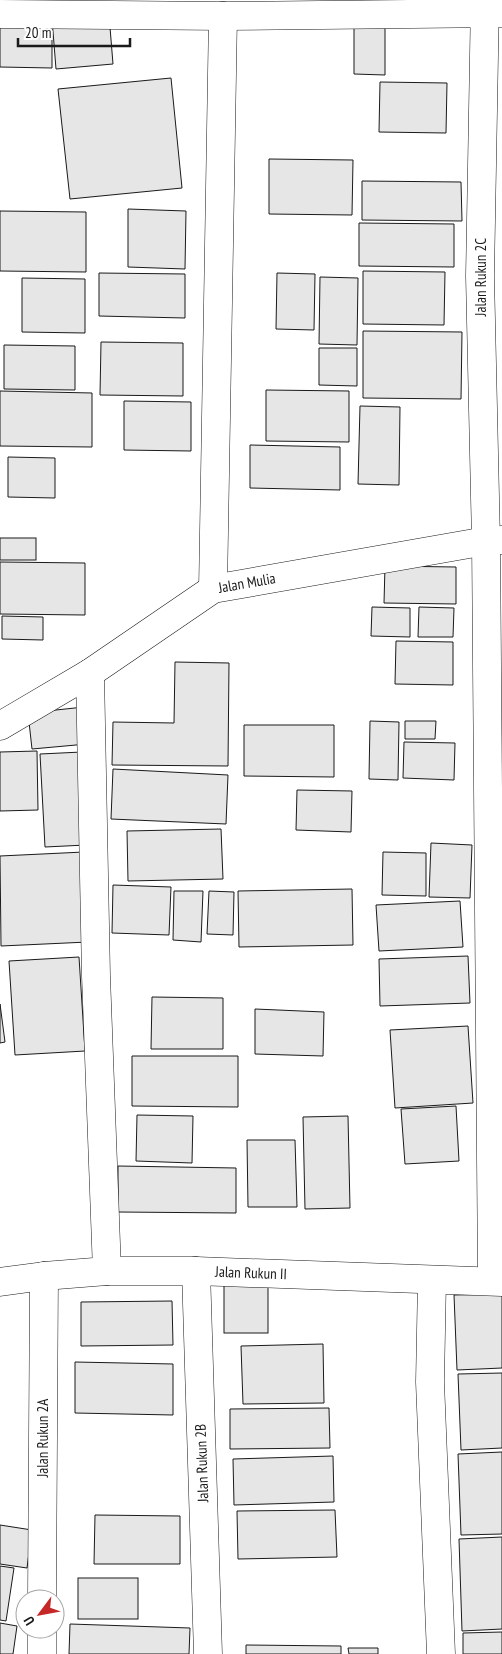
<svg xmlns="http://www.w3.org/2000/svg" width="502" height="1654" font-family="'PT Sans Narrow',sans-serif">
  <rect width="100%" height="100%" fill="#fff"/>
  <g fill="#e6e6e6" stroke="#1a1a1a">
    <path d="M109,15L113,64L56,69L52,19Z"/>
    <path d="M0,19H52V68L0,67Z"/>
    <path d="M354,25H385V75L354,74Z"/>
    <path d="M171,78L182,188L70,199L58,89Z"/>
    <path d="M380,82L447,83L446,133L379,132Z"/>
    <path d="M269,159L353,160L352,215L269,214Z"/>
    <path d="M362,181L461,182L462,221L362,220Z"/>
    <path d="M128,209L186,211L185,269L128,267Z"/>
    <path d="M0,211L86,212V272L0,271Z"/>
    <path d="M359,223L454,224V267L359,266Z"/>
    <path d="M363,271L445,272L444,325L363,324Z"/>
    <path d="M99,273L185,274V318L99,316Z"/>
    <path d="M277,273L315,274L314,330L276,329Z"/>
    <path d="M320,277L358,278L357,345L319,344Z"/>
    <path d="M22,278L85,279V333L22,332Z"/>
    <path d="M363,331L462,332L461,399L363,398Z"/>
    <path d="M101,342L183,343V396L100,395Z"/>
    <path d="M4,345L75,346V390L4,389Z"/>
    <path d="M319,348H357V386L319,385Z"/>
    <path d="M266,390L349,391V442L266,441Z"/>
    <path d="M0,391L92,393V447L0,446Z"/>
    <path d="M124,401L191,402V451L124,450Z"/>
    <path d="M360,406L400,407L399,485L358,484Z"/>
    <path d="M250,445L340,447V490L250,488Z"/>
    <path d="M8,457L55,458V498L8,497Z"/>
    <rect x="0" y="538" width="36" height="22"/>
    <path d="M0,562L85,563V615L0,614Z"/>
    <path d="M385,566L456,567V604L384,603Z"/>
    <path d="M372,607L410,608V637L371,636Z"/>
    <path d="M419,607L454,608L453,637H418Z"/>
    <path d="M2,616L43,617V640L2,639Z"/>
    <path d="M396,641L453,642V685L395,684Z"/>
    <path d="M175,662L229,663L228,766L112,765L113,722L174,723Z"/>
    <path d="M84,707L87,744L32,749L28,713Z"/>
    <path d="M370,721L399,722L398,780L369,779Z"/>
    <path d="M405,721H436L435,739H405Z"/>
    <path d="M244,725H334V777L244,776Z"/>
    <path d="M404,742L455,743L454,780L403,778Z"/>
    <path d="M37,751L38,810L0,811V752Z"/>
    <path d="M82,752L86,845L45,847L40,754Z"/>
    <path d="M113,769L228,775L226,824L111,819Z"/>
    <path d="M297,790L352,791L351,832L296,830Z"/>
    <path d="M221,829L223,879L128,881L127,831Z"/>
    <path d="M431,843L472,845L470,898L429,897Z"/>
    <path d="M84,852L88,942L1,946L0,856Z"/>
    <path d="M383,852L426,853V896L382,895Z"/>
    <path d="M113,885L171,887L169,935L112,933Z"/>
    <path d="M352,889L353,945L239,947L238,891Z"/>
    <path d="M174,891H203L201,942L173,940Z"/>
    <path d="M209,891L234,892L233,935L207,934Z"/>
    <path d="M460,901L463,947L379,951L376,905Z"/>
    <path d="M468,956L470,1003L380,1006L379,959Z"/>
    <path d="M79,957L85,1051L15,1055L9,961Z"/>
    <path d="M152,997L223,998V1049H151Z"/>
    <path d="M0,1004L5,1042L0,1043Z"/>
    <path d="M255,1009L324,1012L323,1056L255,1054Z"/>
    <path d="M468,1026L473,1103L395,1108L390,1030Z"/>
    <path d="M132,1056H238V1107L132,1106Z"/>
    <path d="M456,1106L459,1161L405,1164L401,1109Z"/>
    <path d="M137,1115L193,1116L192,1163L136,1161Z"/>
    <path d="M348,1116L350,1208L305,1209L303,1117Z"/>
    <path d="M247,1140H295L297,1207H248Z"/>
    <path d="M118,1166L236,1168V1213L118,1212Z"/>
    <rect x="224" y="1282" width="44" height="51"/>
    <path d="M502,1294V1368L457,1370L454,1295Z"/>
    <path d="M172,1301L173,1345L81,1346V1302Z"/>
    <path d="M323,1344L324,1403L243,1404L241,1346Z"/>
    <path d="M75,1362L173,1364V1415L75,1413Z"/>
    <path d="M502,1373V1448L461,1450L458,1374Z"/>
    <path d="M329,1408L330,1448L230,1449V1409Z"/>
    <path d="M502,1452V1534L461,1535L458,1454Z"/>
    <path d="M333,1456L334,1502L234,1505L233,1459Z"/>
    <path d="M335,1510L337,1557L238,1559L237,1511Z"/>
    <path d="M95,1515L180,1516V1564H94Z"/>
    <path d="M0,1525L32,1530L27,1568L0,1564Z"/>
    <path d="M502,1537V1629L462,1631L459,1539Z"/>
    <path d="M0,1566L14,1568L6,1621L0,1620Z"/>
    <rect x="78" y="1578" width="60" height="41"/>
    <path d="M0,1623L17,1626L13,1654H0Z"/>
    <path d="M70,1624L190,1628L189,1654H69Z"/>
    <path d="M502,1632V1654H463V1633Z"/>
    <path d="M246,1645L341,1646V1654H246Z"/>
    <path d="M348,1648H378V1654H349Z"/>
  </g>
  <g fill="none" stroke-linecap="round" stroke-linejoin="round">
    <g stroke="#1a1a1a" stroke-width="29">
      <g id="minor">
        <path d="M485,0L480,276L486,541L492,1281"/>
        <path d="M0,14L223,16L502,13"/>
        <path d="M213,589L223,16"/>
        <path d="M90,673L96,976L107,1271"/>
        <path d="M0,726L90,673L213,589L486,541L502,540"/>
        <path d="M196,1271L208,1654"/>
        <path d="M432,1280L430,1382L441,1654"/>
        <path d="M0,1282L44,1276L107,1271H196L502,1282"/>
        <path d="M42,1599L44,1276"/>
        <path d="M42,1654V1629"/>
      </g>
    </g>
    <use href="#minor" stroke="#fff" stroke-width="28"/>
  </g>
  <g text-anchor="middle" stroke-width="4" stroke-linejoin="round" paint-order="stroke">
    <g font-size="15" fill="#1a1a1a" stroke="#fff">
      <text transform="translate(481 277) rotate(-90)" y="5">Jalan Rukun 2C</text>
      <text transform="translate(247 583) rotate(-10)" y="5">Jalan Mulia</text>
      <text transform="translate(251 1273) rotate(2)" y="5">Jalan Rukun II</text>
      <text transform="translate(43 1438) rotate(-90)" y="5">Jalan Rukun 2A</text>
      <text transform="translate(202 1463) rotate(-92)" y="5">Jalan Rukun 2B</text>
    </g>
  </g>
  <g transform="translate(40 1614) rotate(238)"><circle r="24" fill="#ffffff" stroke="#a3a3a3"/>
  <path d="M0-4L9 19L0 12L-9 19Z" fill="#c62828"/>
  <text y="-8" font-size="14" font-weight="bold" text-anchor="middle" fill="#1a1a1a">U</text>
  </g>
  <path d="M18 38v8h112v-8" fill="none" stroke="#1a1a1a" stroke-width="2.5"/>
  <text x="25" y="38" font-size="15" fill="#1a1a1a" stroke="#ffffff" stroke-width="4" paint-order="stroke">20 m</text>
</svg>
